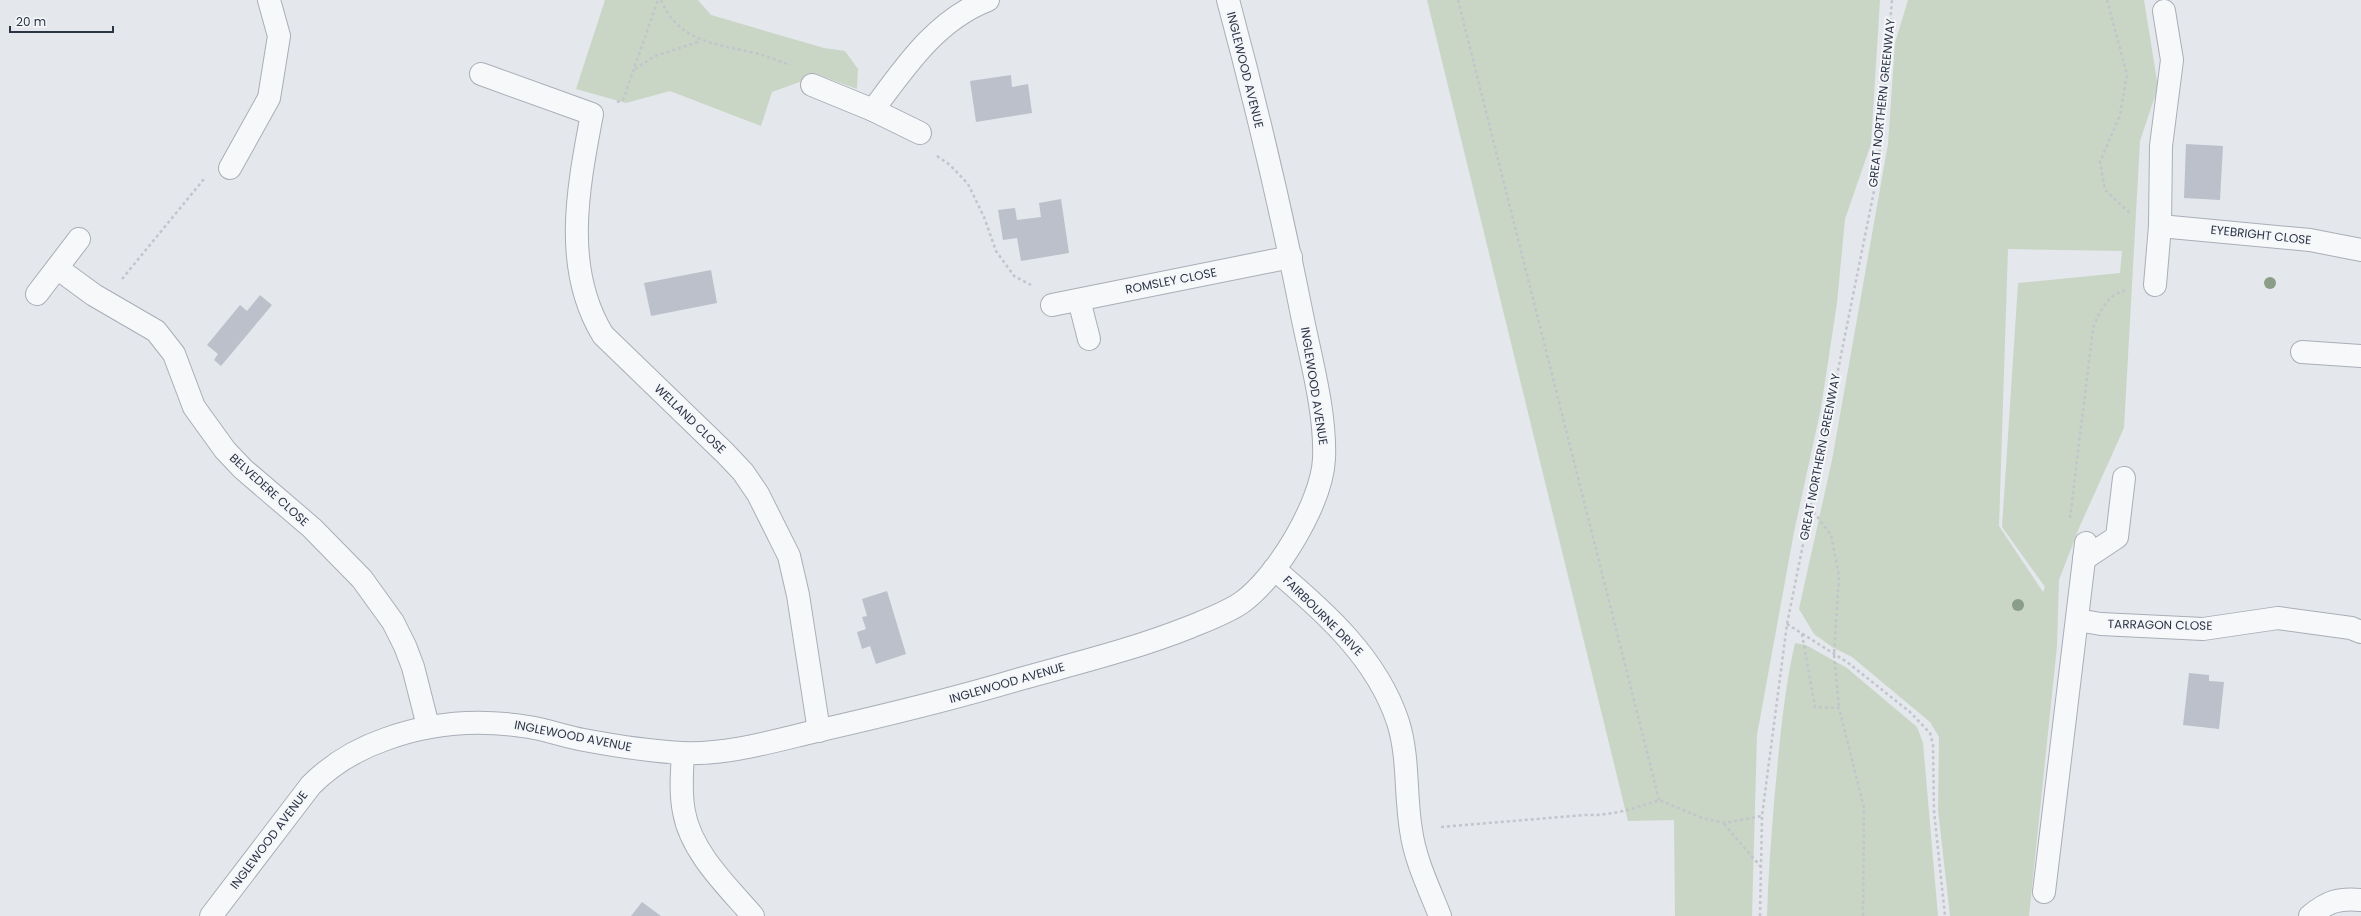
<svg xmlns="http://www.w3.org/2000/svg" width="2361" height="916" font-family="Poppins,sans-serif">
  <rect width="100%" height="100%" fill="#e4e7ec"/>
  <g fill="#c9d6c5" fill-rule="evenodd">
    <path d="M605,0H698L711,15L824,48L845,51L858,69L857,89L819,75L772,92L761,126L670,91L626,103L576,89Z"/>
    <path d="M1427,0H1880L1871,144L1845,219L1837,303L1821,408L1794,532L1757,735L1752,916H1675L1674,820L1628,821Z"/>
    <path d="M1908,0H2144L2158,87L2140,141L2124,428L2079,528L2059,580L2057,646L2029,916H1950L1938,810L1939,737L1930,722L1852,657L1832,647L1814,634L1799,609L1832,460L1888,144L1895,43ZM2008,249L2122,251L2120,273L2018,283L2002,527L2045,587L2043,592L1999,526Z"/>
    <path d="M1795,643L1806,645L1847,668L1917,727L1923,743L1938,916H1767C1768,878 1771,841 1774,803C1779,749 1783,696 1795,643Z"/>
  </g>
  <g fill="#bbc0ca">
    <path d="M1011,75L1012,87L1028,84L1032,113L976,122L970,81Z"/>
    <path d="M2186,144L2223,146L2220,200L2184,198Z"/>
    <path d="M1061,199L1069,253L1021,261L1017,238L1003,240L998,210L1015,208L1017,220L1041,217L1039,203Z"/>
    <path d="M711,270L717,303L651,316L644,283Z"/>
    <path d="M260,295L272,305L221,366L214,360L218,354L207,345L240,305L247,311Z"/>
    <path d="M887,591L906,654L876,664L870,646L862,649L857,632L866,629L862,617L867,616L862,599Z"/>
    <path d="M2189,673L2209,675V681L2224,682L2219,729L2183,725Z"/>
    <path d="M642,902L661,916H631Z"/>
  </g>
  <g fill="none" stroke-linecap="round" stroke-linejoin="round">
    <g stroke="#a9aeb7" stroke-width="24">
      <g id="minor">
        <path d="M481,74L592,114C578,188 562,268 603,335L725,453L743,472L758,494L789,556L798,595L819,731"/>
        <path d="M812,85L873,110L920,133"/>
        <path d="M873,110C905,67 936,20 988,0"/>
        <path d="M230,168L269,98L279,36L269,0"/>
        <path d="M2160,226L2310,240L2361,250"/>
        <path d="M57,268L94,295L156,331L174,354L194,407L225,450L243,469L312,528L362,579L393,622L405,646L413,667L428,726"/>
        <path d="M2155,285L2160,226L2161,146L2172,60L2164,11"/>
        <path d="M37,294L79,239"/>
        <path d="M1079,300L1089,339"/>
        <path d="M1052,305L1291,257"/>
        <path d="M2302,352L2361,356"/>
        <path d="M2084,559L2117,537L2124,478"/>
        <path d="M1274,569C1325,612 1377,658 1398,722C1409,757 1405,794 1411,830C1415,860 1429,888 1440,916"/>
        <path d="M2077,620L2101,624L2203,629L2278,618L2351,628L2361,632"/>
        <path d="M683,753C682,772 680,792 684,812C691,852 727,886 753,916"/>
        <path d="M2044,892L2086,543"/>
        <path d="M211,916L311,785C333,763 357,749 386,739C432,722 481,719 529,727C548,730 566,737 584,740C616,746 649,751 681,753C724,755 767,743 808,733C879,717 950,700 1020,679C1077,663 1135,649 1190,627C1207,620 1226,613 1241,603C1277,578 1322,502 1324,459C1326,413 1311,360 1302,315C1281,209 1256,104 1228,0"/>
        <path d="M2310,916C2328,901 2339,898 2361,900"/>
      </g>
    </g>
    <g stroke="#c2c5cb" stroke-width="2.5" stroke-dasharray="3 3" stroke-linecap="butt">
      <path d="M661,0C679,42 716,44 755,53C767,56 779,61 790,65"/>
      <path d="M1458,0L1659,800"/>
      <path d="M2107,0L2127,75L2120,115L2100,162L2105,190L2131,214"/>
      <path d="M635,69L655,56L701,41"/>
      <path d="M617,102L623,100L658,0"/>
      <path d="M937,156L950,165L968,184L984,217L996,251L1014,276L1031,285"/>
      <path d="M122,279L204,179"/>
      <path d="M1810,507L1831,535L1839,576L1834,654L1839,708"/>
      <path d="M2070,518L2093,328C2100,311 2107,294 2127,290"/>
      <path d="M1787,624L1847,662L1910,712L1930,733L1933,745L1934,811L1945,916"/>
      <path d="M1802,634L1815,707L1839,708L1864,808L1863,916"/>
      <path d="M1724,824L1761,867"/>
      <path d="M1441,827L1584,815C1611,816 1633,809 1659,800L1702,818L1724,823L1762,816"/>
      <path d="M1760,916L1762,816L1787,624L1878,171L1892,0"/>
    </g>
    <use href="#minor" stroke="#f7f8fa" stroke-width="22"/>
  </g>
  <g fill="#899d89">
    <circle cx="2270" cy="283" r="6"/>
    <circle cx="2018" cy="605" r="6"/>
  </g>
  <g text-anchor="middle" stroke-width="4" stroke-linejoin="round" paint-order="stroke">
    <g font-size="12" fill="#2b3445" stroke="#f4f6f9">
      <text transform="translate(1245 70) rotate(76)" y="4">INGLEWOOD AVENUE</text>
      <text transform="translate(1882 103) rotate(-84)" y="4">GREAT NORTHERN GREENWAY</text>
      <text transform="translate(2261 235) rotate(6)" y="4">EYEBRIGHT CLOSE</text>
      <text transform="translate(1171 281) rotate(-11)" y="4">ROMSLEY CLOSE</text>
      <text transform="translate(1314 386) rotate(81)" y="4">INGLEWOOD AVENUE</text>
      <text transform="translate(690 419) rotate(44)" y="4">WELLAND CLOSE</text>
      <text transform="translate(1820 457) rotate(-79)" y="4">GREAT NORTHERN GREENWAY</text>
      <text transform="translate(269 490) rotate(42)" y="4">BELVEDERE CLOSE</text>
      <text transform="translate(1323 616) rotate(45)" y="4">FAIRBOURNE DRIVE</text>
      <text transform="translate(2160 625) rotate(1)" y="4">TARRAGON CLOSE</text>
      <text transform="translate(1007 683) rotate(-16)" y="4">INGLEWOOD AVENUE</text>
      <text transform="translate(573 736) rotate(11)" y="4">INGLEWOOD AVENUE</text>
      <text transform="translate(269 840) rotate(-53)" y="4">INGLEWOOD AVENUE</text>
    </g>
  </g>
  <path d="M10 26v6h103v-6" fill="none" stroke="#2b3445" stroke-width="2"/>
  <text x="16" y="26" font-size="12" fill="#2b3445" stroke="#f4f6f9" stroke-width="3" paint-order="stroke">20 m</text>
</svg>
